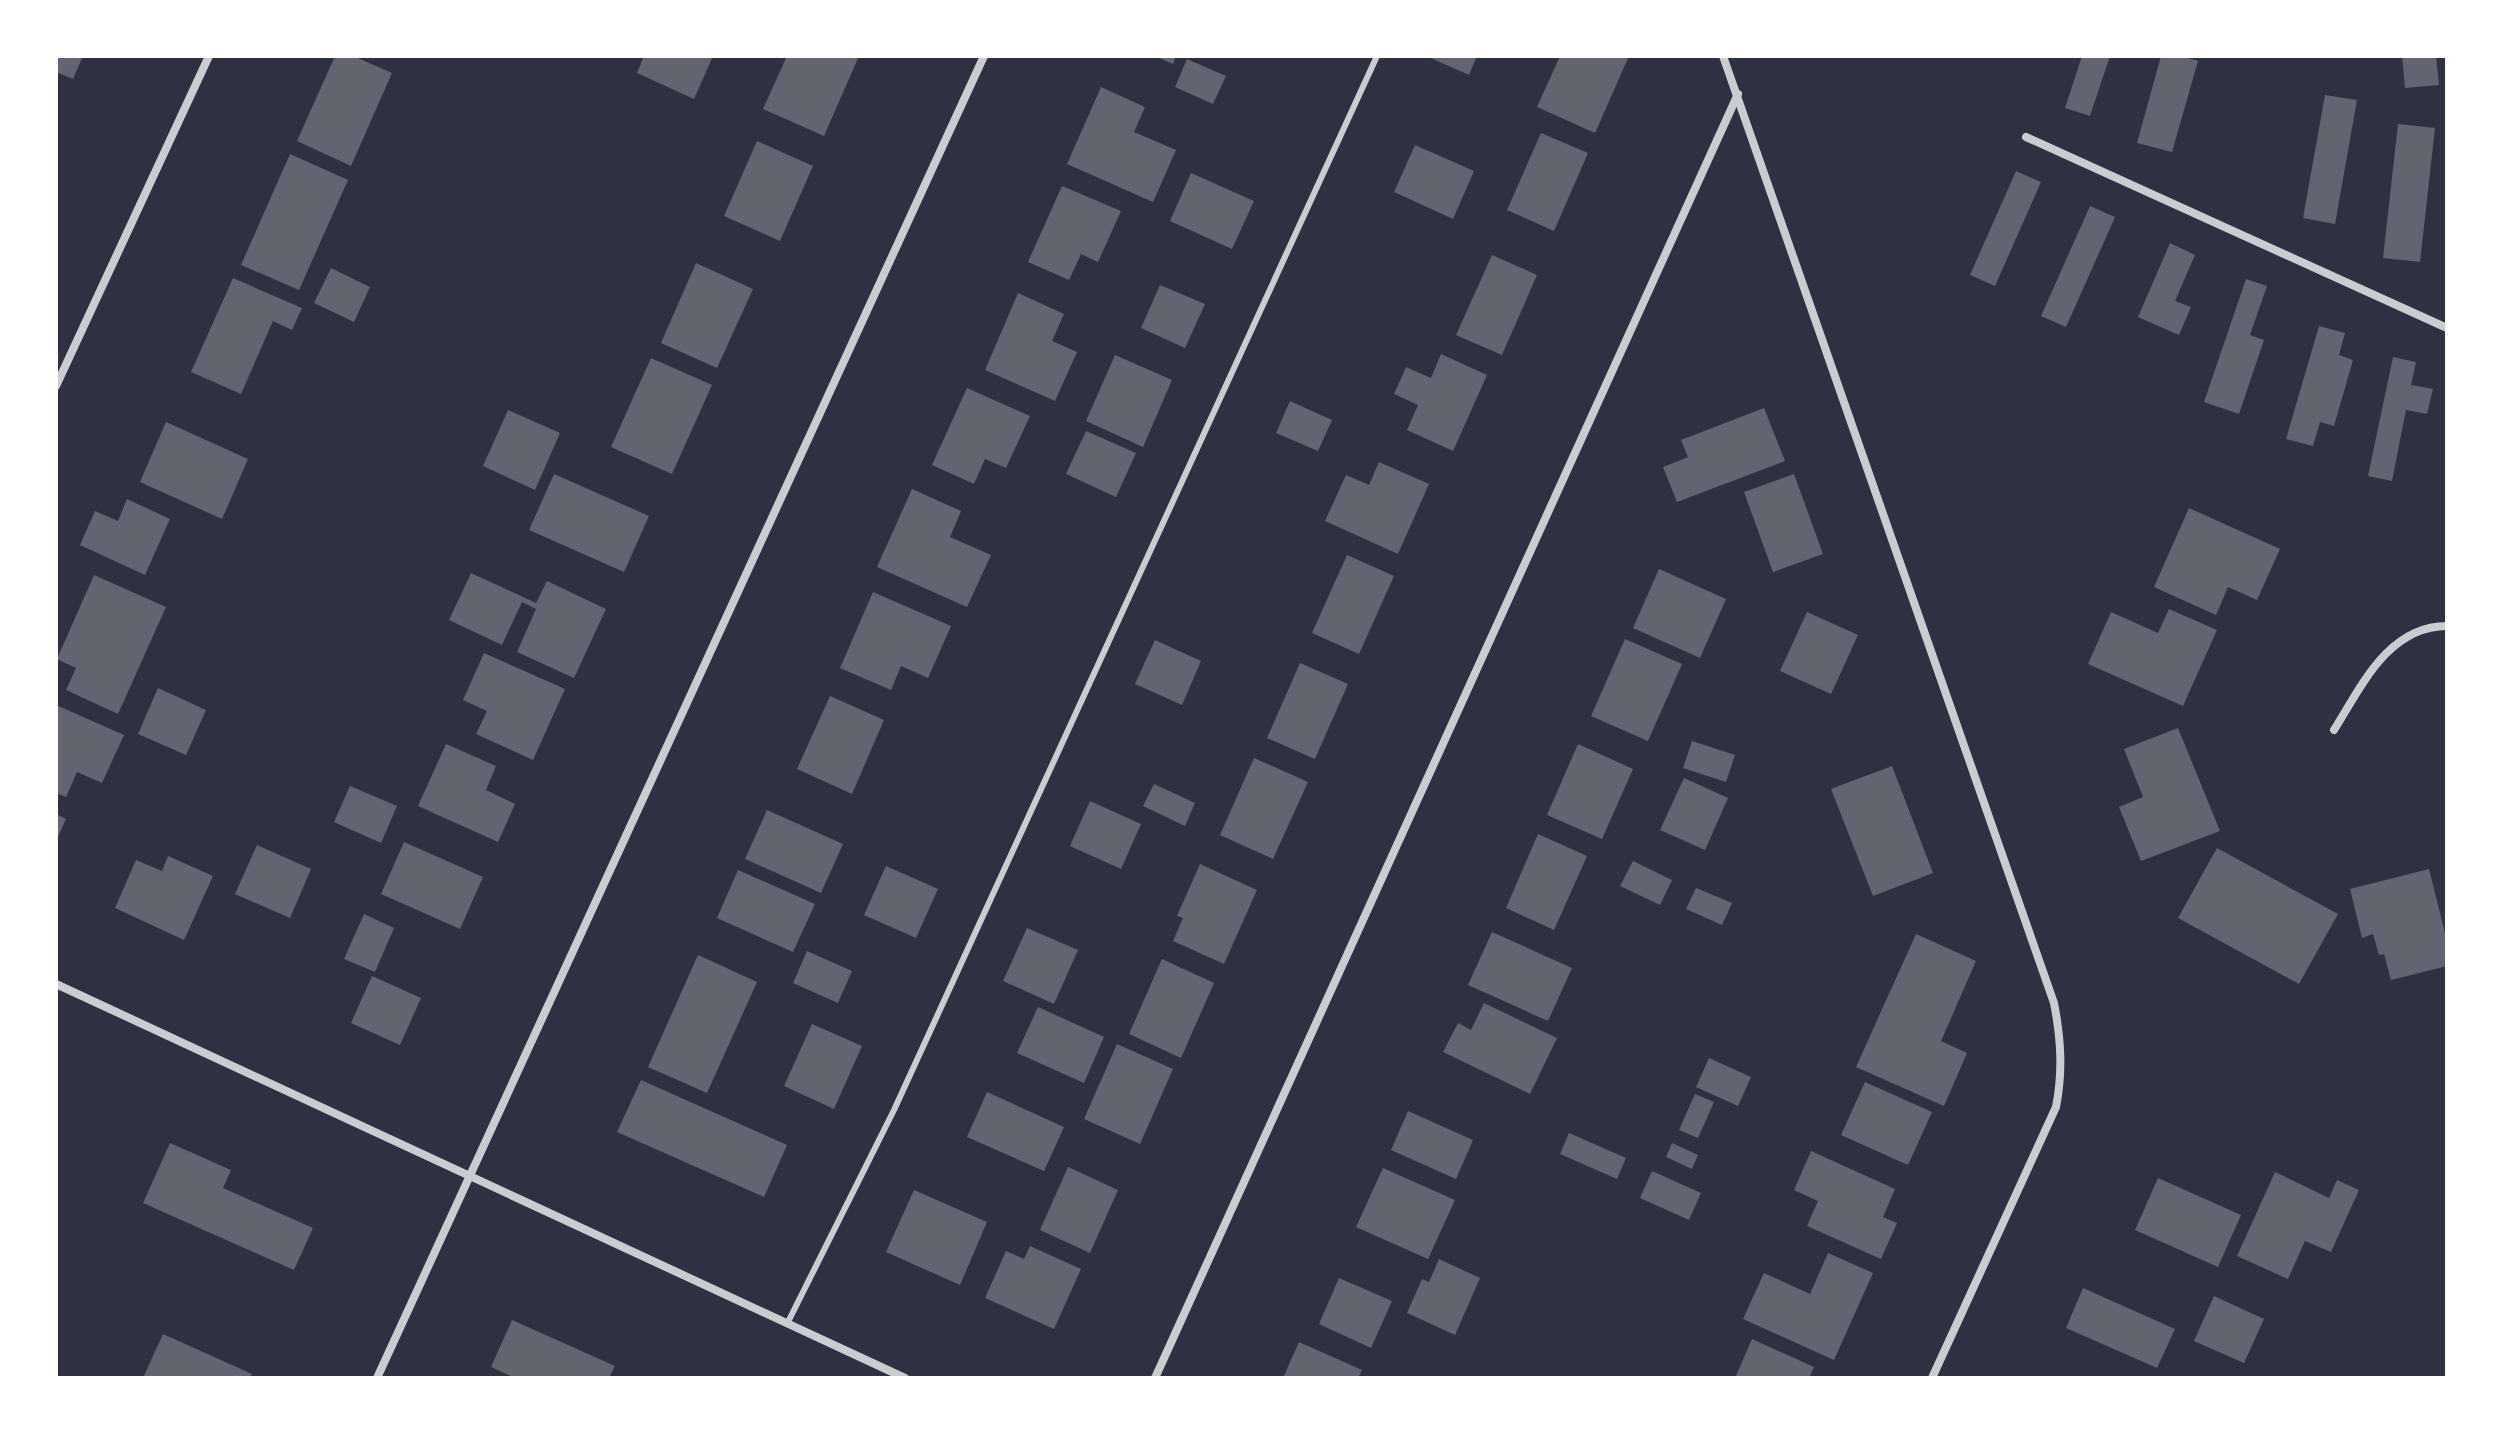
<svg xmlns="http://www.w3.org/2000/svg" width="2503" height="1434" font-family="Overpass,sans-serif">
  <rect width="100%" height="100%" fill="#2d3142"/>
  <g fill="#626471">
    <path d="M56,56H83L73,79L56,72Z"/>
    <path d="M335,56H353L392,73L351,166L297,141Z"/>
    <path d="M644,56H713L694,99L637,73Z"/>
    <path d="M787,56H859L824,136L763,109Z"/>
    <path d="M1155,56H1176L1173,64Z"/>
    <path d="M1426,56H1477L1469,75Z"/>
    <path d="M1560,56H1629L1595,133L1537,107Z"/>
    <path d="M2082,56H2110L2090,116L2065,108Z"/>
    <path d="M2161,56H2181L2198,61L2172,152L2137,143Z"/>
    <path d="M2402,56H2436L2439,85L2405,88Z"/>
    <path d="M1187,59L1226,76L1213,104L1175,87Z"/>
    <path d="M1101,87L1145,107L1134,132L1176,150L1153,202L1067,164Z"/>
    <path d="M2325,95L2357,100L2335,224L2303,218Z"/>
    <path d="M2398,124L2435,128L2420,262L2383,258Z"/>
    <path d="M1541,133L1588,153L1554,231L1507,210Z"/>
    <path d="M757,141L813,166L780,241L724,216Z"/>
    <path d="M1415,145L1474,171L1453,219L1394,192Z"/>
    <path d="M290,154L348,180L299,290L241,265Z"/>
    <path d="M2016,171L2041,182L1995,286L1970,275Z"/>
    <path d="M1191,173L1254,201L1232,249L1170,221Z"/>
    <path d="M1062,186L1121,211L1098,262L1081,254L1069,280L1028,262Z"/>
    <path d="M2090,206L2115,217L2066,327L2041,316Z"/>
    <path d="M2170,243L2195,255L2175,301L2191,307L2179,335L2138,317Z"/>
    <path d="M1492,255L1537,275L1502,355L1456,335Z"/>
    <path d="M696,263L753,289L717,368L661,343Z"/>
    <path d="M331,268L370,287L354,322L314,303Z"/>
    <path d="M233,278L302,308L292,330L273,321L241,394L191,372Z"/>
    <path d="M2246,279L2267,286L2250,335L2264,340L2239,414L2204,402Z"/>
    <path d="M1160,285L1205,304L1185,348L1141,328Z"/>
    <path d="M1018,293L1064,314L1052,341L1077,352L1055,401L985,370Z"/>
    <path d="M2319,326L2345,333L2339,355L2353,360L2334,426L2320,422L2313,446L2286,439Z"/>
    <path d="M1441,354L1487,375L1453,451L1407,430L1418,405L1394,394L1406,367L1431,378Z"/>
    <path d="M1115,355L1172,380L1143,447L1086,421Z"/>
    <path d="M2393,357L2416,362L2411,385L2433,389L2427,414L2406,410L2392,481L2368,476Z"/>
    <path d="M651,358L712,385L672,474L611,447Z"/>
    <path d="M967,388L1030,416L1006,468L985,459L974,484L932,465Z"/>
    <path d="M1290,401L1332,420L1318,451L1276,433Z"/>
    <path d="M1764,408L1785,461L1677,502L1663,467L1688,457L1681,440Z"/>
    <path d="M508,410L560,433L535,490L483,466Z"/>
    <path d="M166,422L248,459L222,519L140,482Z"/>
    <path d="M1086,431L1136,453L1116,497L1066,474Z"/>
    <path d="M1379,462L1429,484L1398,554L1325,521L1346,475L1369,485Z"/>
    <path d="M554,474L649,516L624,572L529,530Z"/>
    <path d="M1794,474L1823,554L1773,572L1744,492Z"/>
    <path d="M912,489L961,511L950,537L991,555L967,607L877,567Z"/>
    <path d="M127,499L170,519L145,575L80,545L95,511L118,521Z"/>
    <path d="M2189,508L2280,549L2257,600L2228,587L2216,615L2154,587Z"/>
    <path d="M1347,555L1394,576L1359,654L1312,633Z"/>
    <path d="M1659,569L1726,599L1700,658L1633,628Z"/>
    <path d="M471,573L536,603L547,581L606,609L574,678L517,652L536,609L522,602L502,645L449,620Z"/>
    <path d="M94,575L166,607L118,714L66,690L76,668L57,659Z"/>
    <path d="M873,592L951,626L928,678L901,666L891,690L840,668Z"/>
    <path d="M2169,609L2217,630L2183,706L2088,664L2111,612L2158,633Z"/>
    <path d="M1807,612L1858,635L1831,694L1780,671Z"/>
    <path d="M1625,639L1682,664L1648,741L1591,716Z"/>
    <path d="M1155,640L1201,661L1182,705L1135,684Z"/>
    <path d="M484,653L565,689L533,760L476,734L487,711L463,700Z"/>
    <path d="M1300,663L1348,684L1315,759L1267,738Z"/>
    <path d="M158,688L206,710L186,755L138,734Z"/>
    <path d="M830,696L884,720L852,794L797,769Z"/>
    <path d="M56,705L124,735L102,783L77,772L66,797L56,793Z"/>
    <path d="M2178,728L2220,831L2141,861L2119,807L2143,797L2124,749Z"/>
    <path d="M1692,741L1735,755L1726,782L1683,768Z"/>
    <path d="M446,744L496,766L486,790L515,804L498,842L418,806Z"/>
    <path d="M1578,744L1633,769L1602,839L1547,815Z"/>
    <path d="M1254,758L1308,782L1273,859L1220,835Z"/>
    <path d="M1892,766L1933,873L1873,896L1831,789Z"/>
    <path d="M1684,778L1728,798L1705,850L1660,830Z"/>
    <path d="M1154,784L1195,803L1185,826L1143,806Z"/>
    <path d="M350,786L397,806L381,843L334,822Z"/>
    <path d="M1090,801L1141,824L1121,869L1070,846Z"/>
    <path d="M767,810L843,844L821,893L745,859Z"/>
    <path d="M56,814L66,819L56,841Z"/>
    <path d="M1538,834L1587,856L1554,930L1506,908Z"/>
    <path d="M404,842L483,877L460,929L381,894Z"/>
    <path d="M257,845L311,869L290,918L235,894Z"/>
    <path d="M2217,848L2338,914L2299,984L2178,918Z"/>
    <path d="M168,856L213,876L184,940L115,908L136,860L162,871Z"/>
    <path d="M1633,861L1672,880L1660,905L1620,886Z"/>
    <path d="M1200,864L1257,890L1224,964L1173,941L1183,918L1177,916Z"/>
    <path d="M886,866L938,889L916,938L864,915Z"/>
    <path d="M2429,869L2447,941V966L2391,980L2384,954L2379,955L2373,934L2362,938L2350,889Z"/>
    <path d="M738,870L815,904L793,952L717,918Z"/>
    <path d="M1696,888L1732,903L1722,925L1686,909Z"/>
    <path d="M364,914L394,928L375,972L344,959Z"/>
    <path d="M1027,928L1078,950L1054,1004L1003,981Z"/>
    <path d="M1492,932L1572,968L1548,1021L1468,985Z"/>
    <path d="M1916,934L1976,961L1941,1041L1967,1053L1944,1106L1856,1067Z"/>
    <path d="M807,951L852,971L838,1003L793,983Z"/>
    <path d="M698,955L757,982L707,1093L648,1067Z"/>
    <path d="M1162,959L1214,983L1181,1058L1129,1034Z"/>
    <path d="M372,976L421,998L400,1045L351,1023Z"/>
    <path d="M1484,1003L1557,1038L1530,1094L1443,1052L1458,1023L1471,1030Z"/>
    <path d="M1038,1007L1104,1037L1084,1083L1017,1053Z"/>
    <path d="M812,1024L862,1046L834,1109L784,1086Z"/>
    <path d="M1117,1044L1173,1069L1140,1144L1084,1119Z"/>
    <path d="M1709,1058L1751,1077L1738,1106L1696,1087Z"/>
    <path d="M641,1080L787,1145L764,1197L617,1132Z"/>
    <path d="M1865,1082L1932,1112L1908,1165L1841,1135Z"/>
    <path d="M987,1092L1064,1127L1044,1171L967,1137Z"/>
    <path d="M1695,1094L1714,1102L1698,1138L1679,1130Z"/>
    <path d="M1408,1111L1473,1140L1456,1179L1391,1150Z"/>
    <path d="M1569,1133L1626,1158L1617,1179L1560,1154Z"/>
    <path d="M170,1143L231,1170L223,1188L313,1228L294,1270L143,1203Z"/>
    <path d="M1672,1143L1698,1155L1692,1169L1666,1157Z"/>
    <path d="M1811,1151L1895,1189L1883,1217L1897,1223L1881,1259L1807,1226L1818,1201L1794,1190Z"/>
    <path d="M1068,1167L1118,1190L1090,1253L1040,1230Z"/>
    <path d="M1383,1168L1455,1200L1428,1259L1356,1227Z"/>
    <path d="M1652,1171L1701,1193L1689,1220L1640,1198Z"/>
    <path d="M2275,1172L2329,1198L2337,1180L2359,1190L2331,1252L2305,1241L2288,1279L2237,1256Z"/>
    <path d="M2158,1178L2241,1215L2218,1267L2135,1230Z"/>
    <path d="M914,1190L987,1222L960,1285L886,1252Z"/>
    <path d="M1030,1246L1081,1269L1054,1329L985,1298L1006,1251L1024,1259Z"/>
    <path d="M1828,1253L1873,1273L1834,1360L1743,1319L1764,1273L1810,1294Z"/>
    <path d="M1439,1259L1480,1278L1455,1335L1407,1313L1422,1279L1429,1282Z"/>
    <path d="M1339,1278L1392,1301L1371,1348L1319,1324Z"/>
    <path d="M2083,1288L2175,1329L2157,1368L2066,1328Z"/>
    <path d="M2214,1296L2264,1319L2244,1363L2194,1341Z"/>
    <path d="M512,1320L615,1366L609,1378H515L491,1367Z"/>
    <path d="M163,1334L252,1374L250,1378H143Z"/>
    <path d="M1752,1339L1814,1367L1809,1378H1735Z"/>
    <path d="M1299,1342L1362,1370L1358,1378H1283Z"/>
  </g>
  <g fill="none" stroke-linecap="round" stroke-linejoin="round">
    <path stroke="#caccd0" stroke-width="6" d="M787,1324L894,1110L1377,56"/>
    <g stroke="#caccd0" stroke-width="8">
      <path d="M1723,56L2054,1003C2061,1039 2063,1071 2056,1107L1932,1378"/>
      <path d="M2026,137L2447,328"/>
      <path d="M56,386L209,56"/>
      <path d="M2334,730C2361,687 2388,626 2447,626"/>
      <path d="M56,984L905,1378"/>
      <path d="M377,1378L984,56"/>
      <path d="M1155,1378L1738,94"/>
    </g>
  </g>
  <rect width="2503" height="1434" fill="none" stroke="#ffffff" stroke-width="116"/>
</svg>
